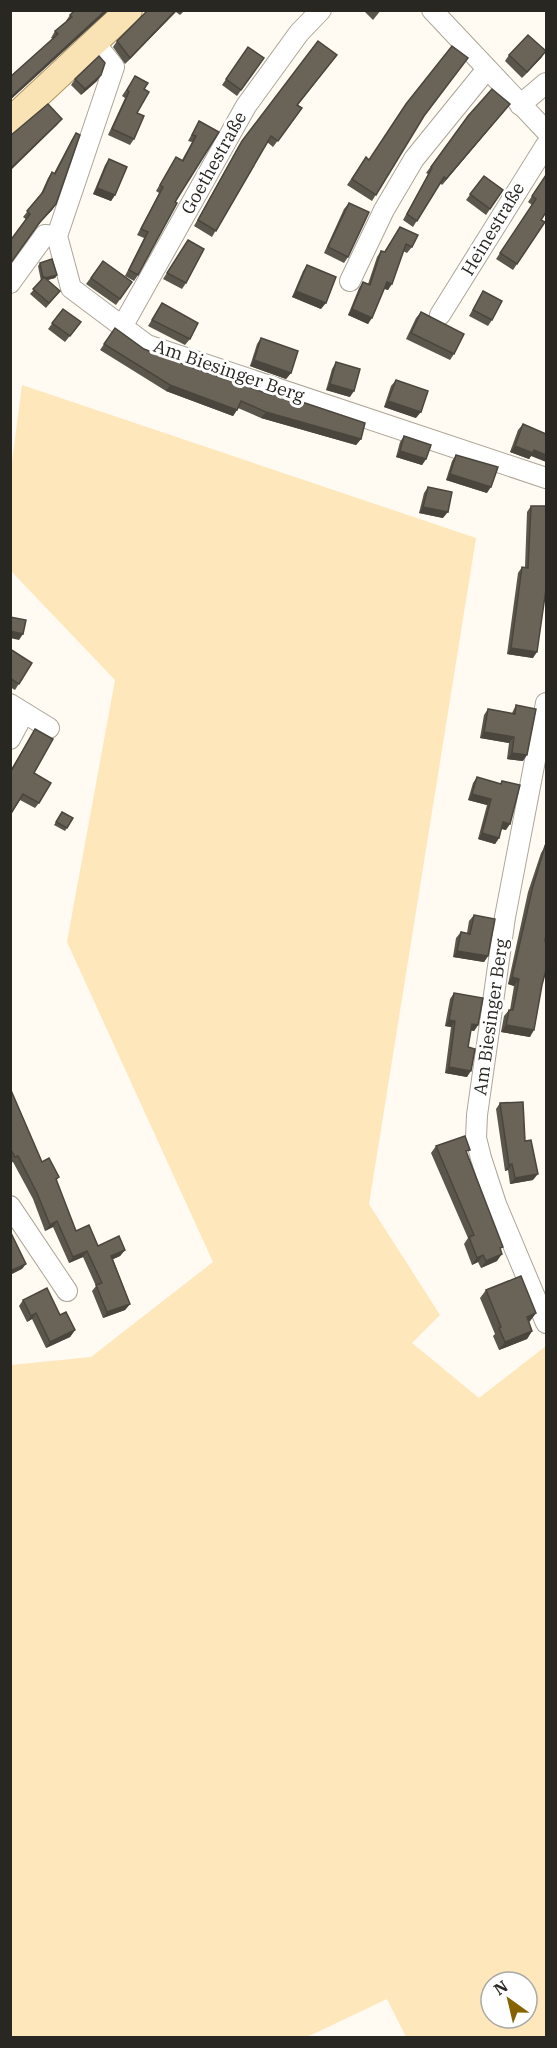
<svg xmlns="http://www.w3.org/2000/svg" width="557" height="2048" font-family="'IBM Plex Serif',serif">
  <rect width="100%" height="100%" fill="#fffbf2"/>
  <path fill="#fee7ba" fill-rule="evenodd" d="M22,385L476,538L369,1204L440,1315L412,1343L479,1398L546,1346V2037H406L387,1999L307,2037H11V1365L91,1357L213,1262L67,942L115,680L11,571L10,477ZM491,1982H527V2018H491Z"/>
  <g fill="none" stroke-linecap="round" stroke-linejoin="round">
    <g stroke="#aca599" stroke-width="22">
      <g id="minor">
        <path d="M432,10L546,131"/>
        <path d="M95,43L114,67L57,236L71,288L147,345L546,478"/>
        <path d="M520,105L546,83"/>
        <path d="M350,281L384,210L414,159L487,69"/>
        <path d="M10,283L45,235L57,236"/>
        <path d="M440,315L546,145"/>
        <path d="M122,327L246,106L299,33L321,10"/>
        <path d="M546,703L505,917L477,1115L476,1138L481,1158L496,1204L546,1323"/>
        <path d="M10,704L49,728"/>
        <path d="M10,739L24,713"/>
        <path d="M10,1206L67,1291"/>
      </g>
    </g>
    <g stroke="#ae9561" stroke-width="28">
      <path id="major" d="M10,121L129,10"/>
    </g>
    <use href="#minor" stroke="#fff" stroke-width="20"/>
    <use href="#major" stroke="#f9e3b5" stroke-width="26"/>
  </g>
  <g fill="#5b564c">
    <path d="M75,10H109L10,100V77L53,39L51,38L55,31L66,22V21L70,15Z"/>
    <path d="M148,10H185L180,15L176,12L125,64L113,47L117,41Z"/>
    <path d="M363,10H381L373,20Z"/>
    <path d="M318,41L337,55L298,105L302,108L273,147L267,142L212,237L194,226L238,147Z"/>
    <path d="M248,47L264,58L237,96L222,85Z"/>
    <path d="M509,55L542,57L522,78L505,61Z"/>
    <path d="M101,75L97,81L81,95L71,85L75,79Z"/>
    <path d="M135,76L144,89L137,113L134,139L130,145L108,135L125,98L122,96Z"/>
    <path d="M505,110L442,185L440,183L413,227L403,220L428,174L426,173L468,116Z"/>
    <path d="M422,118L372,201L347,185L366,157L369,160Z"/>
    <path d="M199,121L219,132L175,202L138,275L134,281L125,276L144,238L137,235L159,193L156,191L176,157L182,160L192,142L188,141Z"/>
    <path d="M76,133L56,204L52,210L36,227L23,217L40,196L48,178L52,172L54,173L72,139Z"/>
    <path d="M109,159L115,195L111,201L93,194L105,165Z"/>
    <path d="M546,175L541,220L545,222L513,270L496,259L532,205L528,202Z"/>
    <path d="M484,176L503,190L486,215L466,200Z"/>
    <path d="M349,203L348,257L344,263L324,253L344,209Z"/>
    <path d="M400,227L412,247L407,253L403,251L388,290L384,289L368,324L348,315L359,288L363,282L368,284L377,257L381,251L384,252Z"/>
    <path d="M188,240L186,283L182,289L163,279Z"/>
    <path d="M103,261L132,282L116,305L86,284Z"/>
    <path d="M40,263L57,275L55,278L47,280L60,291L46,308L30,294L41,281L38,266Z"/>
    <path d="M307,265L321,309L292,297L303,271Z"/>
    <path d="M483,291L492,320L488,326L469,316Z"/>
    <path d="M162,303L190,339L185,345L148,326Z"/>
    <path d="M63,309L81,322L65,342L48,329Z"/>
    <path d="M421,312L454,354L450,360L406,339L416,318Z"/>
    <path d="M115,328L144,349L177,362L270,395L272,392L361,439L356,445L261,418L238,408L233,416L166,391L100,350Z"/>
    <path d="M261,338L291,373L286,379L250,366L257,344Z"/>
    <path d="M336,362L350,397L326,390L332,369Z"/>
    <path d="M396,380L416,418L384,407L391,386Z"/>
    <path d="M523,424L531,456L529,459L510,452L518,430Z"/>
    <path d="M404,436L426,459L422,465L396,457L400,442Z"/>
    <path d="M456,455L487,493L446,480L452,461Z"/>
    <path d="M428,487L443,518L419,513L424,493Z"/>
    <path d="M531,506L533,658L507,654L518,573L522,567H525L527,512Z"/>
    <path d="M10,649L32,663L15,690L10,687Z"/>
    <path d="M516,705L523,761L507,759L509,743L480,738L484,715L488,709L512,713Z"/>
    <path d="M35,729L34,773L39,803L35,808L20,800L10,815V771Z"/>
    <path d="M477,777L500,784L502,781L506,830L501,829L499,838L495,844L478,839L487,805L468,800L473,783Z"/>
    <path d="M62,812L73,818L65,831L54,825Z"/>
    <path d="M546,845V934L530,1037L501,1032L504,1016L509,1010H510L514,986L508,984L528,892L541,853Z"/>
    <path d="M474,915L488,956L484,962L453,957L456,938L461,932L467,933L469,921Z"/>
    <path d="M454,993L478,1025L474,1031L471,1030L468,1047L467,1077L445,1073L451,1027L445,1026L450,999Z"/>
    <path d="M10,1088L42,1162L59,1177L56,1181L76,1231L98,1246L125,1250L120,1256L113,1259L130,1304L125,1310L103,1318L92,1291L96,1286L83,1257L69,1263L53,1227L45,1231L33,1199L13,1162L10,1163Z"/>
    <path d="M500,1103L525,1141L533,1180L510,1184L508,1170L505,1171L496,1109Z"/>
    <path d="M436,1146L467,1155L501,1250L497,1261L481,1268L478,1262L472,1265L464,1244L468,1238L431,1153Z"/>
    <path d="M486,1290L536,1313L530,1321L529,1322L532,1331L527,1339L499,1350L493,1336L495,1334L480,1298Z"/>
    <path d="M23,1300L60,1315L75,1330L70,1337L46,1348L32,1319L27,1322L19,1306Z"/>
  </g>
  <g fill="#4a463e">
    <path d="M106,10H109L10,100V98Z"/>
    <path d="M176,10H177L125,64L130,58Z"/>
    <path d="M546,51L542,57L522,78L527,72Z"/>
    <path d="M101,75L97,81L81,95L85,89Z"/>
    <path d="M510,104L505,110L442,185L446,179Z"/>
    <path d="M62,119L57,125L10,171V169Z"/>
    <path d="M97,188L115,195L111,201L93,194Z"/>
    <path d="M56,204L52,210L35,228L40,222Z"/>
    <path d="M57,275L55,278L41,282L43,279Z"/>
    <path d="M387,282L392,284L388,290L383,288Z"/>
    <path d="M296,291L326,303L321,309L292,297Z"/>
    <path d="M352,309L372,318L368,324L348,315Z"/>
    <path d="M254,360L291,373L286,379L250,366Z"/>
    <path d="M330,384L354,391L350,397L326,390Z"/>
    <path d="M170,385L237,410L233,416L166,391Z"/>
    <path d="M388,401L421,412L416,418L384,407Z"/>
    <path d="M266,412L361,439L356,445L261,418Z"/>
    <path d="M515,446L534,450L546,455V462L531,456L529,459L510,452Z"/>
    <path d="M400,451L426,459L422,465L396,457Z"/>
    <path d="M450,474L491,487L487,493L446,480Z"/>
    <path d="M423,507L448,512L443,518L419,513Z"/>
    <path d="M10,631L23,634L19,640L10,638Z"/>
    <path d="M511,648L537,652L533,658L507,654Z"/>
    <path d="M484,732L514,737L509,743L480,738Z"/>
    <path d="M512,753L527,755L523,761L507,759Z"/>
    <path d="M472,794L491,799L487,805L468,800Z"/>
    <path d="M503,822L510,824L506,830L499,828Z"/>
    <path d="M482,833L499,838L495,844L478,839Z"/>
    <path d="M457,951L488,956L484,962L453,957Z"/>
    <path d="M512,977L519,979L514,986L508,984Z"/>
    <path d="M449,1020L455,1021L451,1027L445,1026Z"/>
    <path d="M472,1024L478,1025L474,1031L468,1030Z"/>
    <path d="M506,1025L534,1030L530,1037L501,1032Z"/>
    <path d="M449,1067L471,1071L467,1077L445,1073Z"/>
    <path d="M512,1164L508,1170L505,1171L509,1165Z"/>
    <path d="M538,1174L533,1180L510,1184L515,1178Z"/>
    <path d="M57,1221L53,1227L45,1231L50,1225Z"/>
    <path d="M125,1250L120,1256L107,1262L111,1256Z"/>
    <path d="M87,1251L83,1257L69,1263L73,1257Z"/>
    <path d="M502,1254L497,1261L481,1268L486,1261Z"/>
    <path d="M483,1255L478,1262L472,1265L477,1258Z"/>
    <path d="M26,1264L22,1269L10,1275V1271Z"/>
    <path d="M130,1304L125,1310L103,1318L107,1312Z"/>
    <path d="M36,1313L32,1319L27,1322L31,1316Z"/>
    <path d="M536,1313L530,1321L521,1325L527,1317Z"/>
    <path d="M75,1330L70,1337L46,1348L50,1342Z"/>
    <path d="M532,1331L527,1339L499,1350L505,1342Z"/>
  </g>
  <g fill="#6a6458" stroke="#4a463e" stroke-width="1.5">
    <path d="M75,10H106L10,98V77L58,34L55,31L72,17L70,15Z"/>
    <path d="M148,10H176L130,58L117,41Z"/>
    <path d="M528,35L546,51L527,72L509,55Z"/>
    <path d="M318,41L337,55L297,105L302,108L278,141L271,136L216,231L198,220L242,141Z"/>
    <path d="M452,46L468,58L424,116L376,195L352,179L366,157L369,160L406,104Z"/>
    <path d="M248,47L264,58L241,90L226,79Z"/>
    <path d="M99,56L105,63L101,75L85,89L75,79Z"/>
    <path d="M135,76L148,83L144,89L149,92L137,113L144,116L134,139L112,129L129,92L127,90Z"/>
    <path d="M492,89L510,104L446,179L444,177L417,221L407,214L432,168L431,167L468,116Z"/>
    <path d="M48,104L62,119L10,169V136Z"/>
    <path d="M199,121L219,132L175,202L177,203L138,275L129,270L148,232L141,229L163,187L160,185L176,157L183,161L196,136L192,135Z"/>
    <path d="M76,133L80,135L56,204L40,222L10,264V241L30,214L27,211L43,192L52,172L55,174Z"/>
    <path d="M109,159L127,167L115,195L97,188Z"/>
    <path d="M546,175V212L541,220L545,222L517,264L500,253L536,199L532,196Z"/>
    <path d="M484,176L503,190L490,209L470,194Z"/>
    <path d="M349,203L369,212L348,257L328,247Z"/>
    <path d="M400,227L418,235L412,247L406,244L392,284L387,282L372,318L352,309L363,282L370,285L381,251L385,252Z"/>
    <path d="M188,240L204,249L186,283L167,273Z"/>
    <path d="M52,259L57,275L45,278L44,277L43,279L40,263Z"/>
    <path d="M103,261L132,282L120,299L91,278Z"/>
    <path d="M307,265L336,277L326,303L296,291Z"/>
    <path d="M44,277L60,291L49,303L33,289Z"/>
    <path d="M483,291L502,301L492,320L473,310Z"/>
    <path d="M162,303L198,323L190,339L152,320Z"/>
    <path d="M63,309L81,322L70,336L52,323Z"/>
    <path d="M421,312L464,334L454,354L411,333Z"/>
    <path d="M115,328L144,349L177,362L271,395L272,392L365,423L361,439L266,412L241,401L237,410L170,385L104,344Z"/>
    <path d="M261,338L298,351L291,373L254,360Z"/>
    <path d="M336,362L360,369L354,391L330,384Z"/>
    <path d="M396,380L428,391L421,412L388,401Z"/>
    <path d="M523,424L546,434V455L534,450L533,453L515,446Z"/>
    <path d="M404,436L431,445L426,459L400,451Z"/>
    <path d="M456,455L498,467L491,487L450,474Z"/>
    <path d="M428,487L452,492L448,512L423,507Z"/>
    <path d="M531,506H546V589L537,652L511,648L522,567L528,568Z"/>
    <path d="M10,617L26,620L23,634L10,631Z"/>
    <path d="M10,649L32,663L19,684L10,678Z"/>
    <path d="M516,705L536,709L527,755L512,753L514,737L484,732L488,709L515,714Z"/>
    <path d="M35,729L53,739L34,773L51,783L39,803L23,794L10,815V773Z"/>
    <path d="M477,777L501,784L502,781L520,785L510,824L503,822L499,838L482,833L491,799L472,794Z"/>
    <path d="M62,812L73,818L67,828L56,822Z"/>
    <path d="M545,846L546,847V934L545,941H546V970L542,985L534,1030L506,1025L509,1010H513L519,979L512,977L533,886Z"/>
    <path d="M474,915L495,919L488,956L457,951L461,932L470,934Z"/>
    <path d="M454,993L483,998L478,1025L472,1024L468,1047L475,1049L471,1071L449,1067L455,1021L449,1020Z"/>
    <path d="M10,1088L42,1162L49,1158L59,1177L56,1179L76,1231L89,1225L98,1246L119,1236L125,1250L111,1256L130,1304L107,1312L96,1285L102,1283L87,1251L73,1257L57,1221L50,1225L37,1193L18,1156L15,1157L10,1148Z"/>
    <path d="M523,1102L525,1141L531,1140L538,1174L515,1178L512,1164L509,1165L500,1103Z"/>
    <path d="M465,1136L470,1150L466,1151L503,1247L500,1248L502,1254L486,1261L483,1255L477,1258L469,1237L474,1235L436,1146Z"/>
    <path d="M10,1231L26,1264L10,1271Z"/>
    <path d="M521,1276L536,1313L527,1317L532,1331L505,1342L499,1328L501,1327L486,1290Z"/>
    <path d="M47,1288L60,1315L66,1312L75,1330L50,1342L36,1313L31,1316L23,1300Z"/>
  </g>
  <g text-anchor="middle" stroke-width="6" stroke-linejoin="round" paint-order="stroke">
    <g font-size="18" fill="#292722" stroke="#fff">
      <text transform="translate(214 163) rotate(-61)" y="6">Goethestraße</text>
      <text transform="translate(493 229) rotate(-59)" y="6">Heinestraße</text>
      <text transform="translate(229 371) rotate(19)" y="6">Am Biesinger Berg</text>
      <text transform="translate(491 1017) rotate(-82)" y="6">Am Biesinger Berg</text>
    </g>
  </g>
  <rect width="557" height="2048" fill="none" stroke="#292722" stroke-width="24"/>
  <g transform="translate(509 2000) rotate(326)"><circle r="28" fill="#ffffff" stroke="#a9a9a7" stroke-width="1.5"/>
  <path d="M0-4.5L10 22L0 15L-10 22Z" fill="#866300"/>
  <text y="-9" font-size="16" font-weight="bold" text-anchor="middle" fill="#292722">N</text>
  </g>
</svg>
